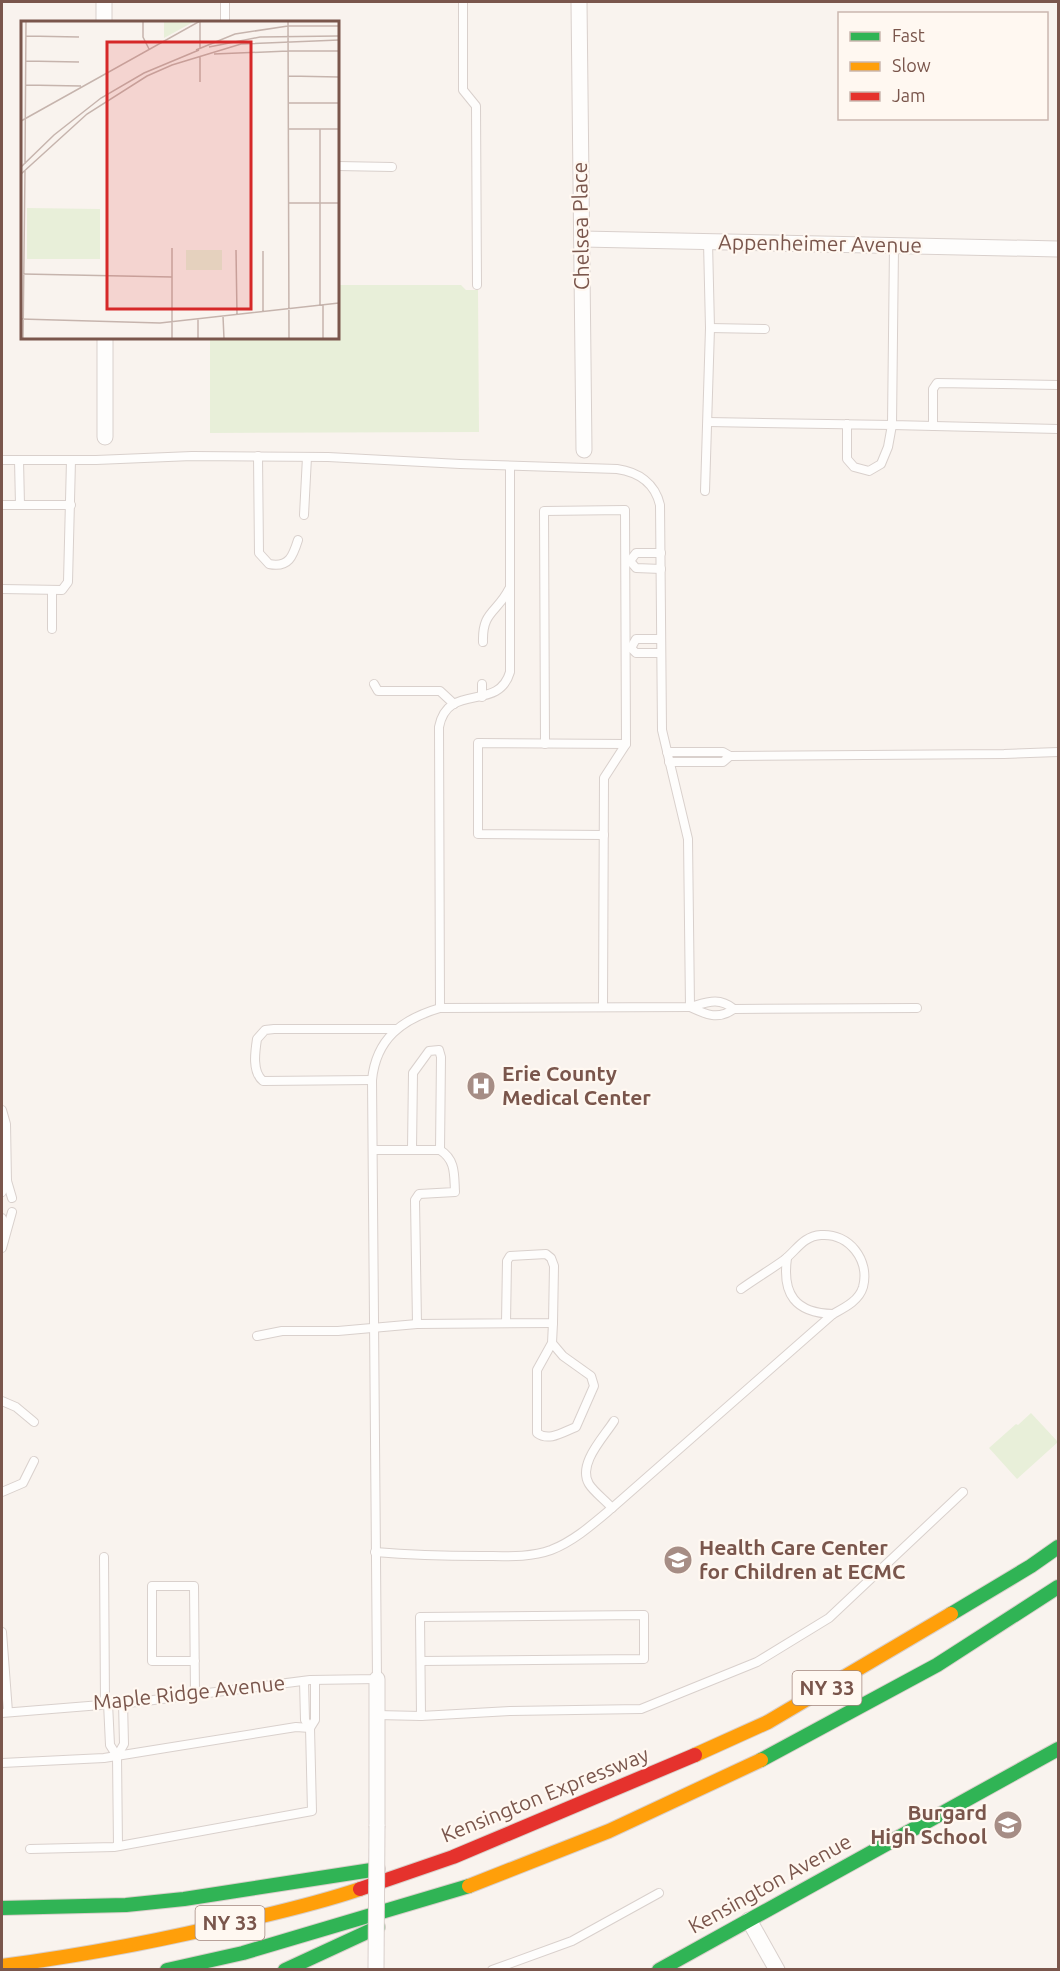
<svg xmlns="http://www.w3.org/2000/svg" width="1060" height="1971" font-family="Ubuntu,sans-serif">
  <rect width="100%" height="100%" fill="#f9f3ee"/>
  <g fill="#e8efd9">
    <path d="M338,285H461L466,290H478L479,432L210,433V338H338Z"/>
    <path d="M1031,1413L1058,1442L1017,1479L989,1448L1016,1424L1018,1425Z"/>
  </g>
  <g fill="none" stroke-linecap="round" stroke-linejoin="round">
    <g stroke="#d9d0cc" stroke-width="10">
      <g id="lane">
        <path d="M225,2V22"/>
        <path d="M463,2V90L476,106L477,285"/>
        <path d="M338,166L392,167"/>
        <path d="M894,246L892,425L1058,429"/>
        <path d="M710,328L765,329"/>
        <path d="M708,422L892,425L888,447L881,464L869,471L854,467L847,459V424"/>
        <path d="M933,426V389L937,383L1058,385"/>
        <path d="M258,456L259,553L269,564C289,568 293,556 298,540"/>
        <path d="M2,460H96L192,456L328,457L460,464L617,469C638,472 655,483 660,505L662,730L688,839L690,1007"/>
        <path d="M19,460L20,505"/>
        <path d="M705,491L710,328L708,242"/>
        <path d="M2,505H71"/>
        <path d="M304,515L307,457"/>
        <path d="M630,561L636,553H661"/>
        <path d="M630,561L636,568L661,569"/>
        <path d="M2,589L62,590L68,582L71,460"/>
        <path d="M52,590V629"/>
        <path d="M483,642C482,611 497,613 509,589"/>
        <path d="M626,648H631L636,653H661"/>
        <path d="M631,648L636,639H661"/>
        <path d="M374,684L378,691H440L454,704"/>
        <path d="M482,697V684"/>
        <path d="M545,744L544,511L625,510L626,744L604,778L603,1006"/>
        <path d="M667,752H723L730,756L1004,754L1058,752"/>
        <path d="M669,762H723L730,756"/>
        <path d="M604,835L478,834V743L626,744"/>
        <path d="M690,1007C707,1015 718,1020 734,1009L917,1008"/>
        <path d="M440,1008L439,727C448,681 498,713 510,672V466"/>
        <path d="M372,1080L263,1081C252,1072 255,1052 257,1039L265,1030L274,1029H395"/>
        <path d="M2,1110L6,1124L7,1181L12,1198"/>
        <path d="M412,1149L413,1073L429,1051L439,1050L441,1057L440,1150"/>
        <path d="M373,1150H440C456,1160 454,1175 455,1192L419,1194L415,1200L417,1324L553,1323L554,1266L551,1258L546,1254L510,1256L507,1261L506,1323"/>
        <path d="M2,1192L7,1181"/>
        <path d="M2,1218L6,1229"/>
        <path d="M2,1248L12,1212"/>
        <path d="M787,1258C782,1294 795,1313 833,1314"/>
        <path d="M257,1336L282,1331H338L417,1324"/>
        <path d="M552,1343L563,1356L591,1376L594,1386L576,1427C563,1432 549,1442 537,1433V1370L552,1343L553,1323"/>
        <path d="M2,1401L16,1407L34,1422"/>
        <path d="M2,1492L23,1483L34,1461"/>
        <path d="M612,1508C605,1500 594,1492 589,1484C577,1464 604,1437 614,1421"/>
        <path d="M375,1552C410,1555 446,1556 481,1556C504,1556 529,1558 551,1550C574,1541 593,1524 612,1508L833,1314C844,1308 859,1301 863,1287C870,1260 849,1233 821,1235C803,1236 796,1251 784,1260C770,1270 755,1279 741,1289"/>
        <path d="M104,1557L105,1703"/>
        <path d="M2,1632L8,1712"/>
        <path d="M195,1661H152V1586H194L195,1695"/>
        <path d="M421,1661L644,1659V1615L420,1617L421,1716"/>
        <path d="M304,1681L305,1720L310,1728"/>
        <path d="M108,1703L110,1745L117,1756L118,1846"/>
        <path d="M2,1713L138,1702L310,1680L377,1679L372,1080C376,1039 402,1019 440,1008L690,1007C708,1002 719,997 734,1009"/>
        <path d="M377,1715L421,1716L510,1711L641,1709L757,1662L829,1618L963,1492"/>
        <path d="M117,1756L124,1744L123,1702"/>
        <path d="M2,1763L104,1758L296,1727L310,1728"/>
        <path d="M30,1849L114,1847L312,1811L310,1728L315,1720V1680"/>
        <path d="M492,1970L572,1941L659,1893"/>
      </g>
    </g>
    <g stroke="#d9d0cc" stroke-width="17">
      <g id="street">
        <path d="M104,2V22"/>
        <path d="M579,2L584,450"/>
        <path d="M582,239L1058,249"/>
        <path d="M105,338V437"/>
        <path d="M377,1826V1679"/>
        <path d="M749,1920L777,1970"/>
      </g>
    </g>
    <g stroke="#d9cfca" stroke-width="16">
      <g id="fast">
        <path d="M951,1614L1031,1566L1058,1547"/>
        <path d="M761,1760L937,1665L1058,1587"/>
        <path d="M2,1908L126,1905L184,1899L378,1869"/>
        <path d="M167,1970L243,1953L469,1886"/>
        <path d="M285,1970L378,1927"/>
        <path d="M659,1970L1058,1749"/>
      </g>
    </g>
    <g stroke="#d9cfca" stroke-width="16">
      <g id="slow">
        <path d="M695,1755L768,1722L951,1614"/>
        <path d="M469,1886L609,1831L761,1760"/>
        <path d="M2,1966C84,1955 165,1940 245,1920C284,1911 322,1902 360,1889"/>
      </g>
    </g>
    <g stroke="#d9cfca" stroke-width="16">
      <path id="jam" d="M360,1889L453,1857L695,1755"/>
    </g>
    <use href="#lane" stroke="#fefdfc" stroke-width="8"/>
    <use href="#street" stroke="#fefdfc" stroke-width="15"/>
    <use href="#fast" stroke="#30b455" stroke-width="14"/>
    <use href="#slow" stroke="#ff9f0a" stroke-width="14"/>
    <use href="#jam" stroke="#e5322d" stroke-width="14"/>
    <g stroke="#d9d0cc" stroke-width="17" stroke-linecap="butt">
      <path id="street-bridge" d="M376,1970L377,1826"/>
    </g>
    <use href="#street-bridge" stroke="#fefdfc" stroke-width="15"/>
  </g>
  <defs>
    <g id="hospital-disc" transform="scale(1.5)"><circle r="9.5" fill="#a68d85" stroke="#fff8f1"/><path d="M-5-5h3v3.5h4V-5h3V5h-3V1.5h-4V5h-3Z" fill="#fff"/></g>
    <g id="school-disc" transform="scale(1.5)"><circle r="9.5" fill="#a68d85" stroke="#fff8f1"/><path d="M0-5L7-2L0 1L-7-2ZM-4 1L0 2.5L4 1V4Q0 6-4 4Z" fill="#fff"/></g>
  </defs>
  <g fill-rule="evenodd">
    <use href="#hospital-disc" x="481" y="1086"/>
    <use href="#school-disc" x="678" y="1560"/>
    <use href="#school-disc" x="1008" y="1825"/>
  </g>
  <g text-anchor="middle" stroke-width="4.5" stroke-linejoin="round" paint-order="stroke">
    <g fill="#fff8f1" stroke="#a2877e" stroke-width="1.5">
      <rect x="792.5" y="1671" width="69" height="34" rx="4.5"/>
      <rect x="195.5" y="1906" width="69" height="34" rx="4.5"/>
    </g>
    <g font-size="20" font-weight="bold" fill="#7a564c">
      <text x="827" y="1695">NY 33</text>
      <text x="230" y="1930">NY 33</text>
    </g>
    <g font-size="21" fill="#7a564c" stroke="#fff8f1">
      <text transform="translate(581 226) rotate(-91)" y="7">Chelsea Place</text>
      <text transform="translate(820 244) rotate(1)" y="7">Appenheimer Avenue</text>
      <text transform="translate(189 1693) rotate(-6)" y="7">Maple Ridge Avenue</text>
      <text transform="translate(545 1795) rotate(-22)" y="7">Kensington Expressway</text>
      <text transform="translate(770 1884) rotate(-29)" y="7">Kensington Avenue</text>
    </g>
    <g font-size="21" font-weight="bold" fill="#7a564c" stroke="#fff8f1" text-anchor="start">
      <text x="502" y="1081">Erie County<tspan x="502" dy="24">Medical Center</tspan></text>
      <text x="699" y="1555">Health Care Center<tspan x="699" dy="24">for Children at ECMC</tspan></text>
      <text x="987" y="1820" text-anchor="end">Burgard<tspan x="987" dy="24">High School</tspan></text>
    </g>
  </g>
  <g transform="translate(21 21)">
    <rect width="318" height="318" fill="#f9f3ee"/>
    <path d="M143,0H174L143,17ZM6,187L79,188V238H6ZM165,229H201V249H165Z" fill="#e8efd9"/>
    <path fill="none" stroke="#c6b4ad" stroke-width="1.5" d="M122,0V16L128,28M267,0L268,318M267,5H318M5,15L58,16M188,26L239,16L317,15M175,29L214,13L267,5M267,30H318M193,33L267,30M4,40L58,41M267,55L318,56M179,61V35M4,64L60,65M267,82H318M0,100L179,0V27M267,108H318M4,143L5,0M0,146L33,114L80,77L123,52L178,29M0,153L66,93L126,55L151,44L220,23L318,19M267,182H318M151,227V318M215,229L216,294M242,230V291M2,253L151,256M299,284V108M302,284V318M202,295L203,318M0,298L139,302L318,282M177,298V318M2,318L4,150"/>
    <path fill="#d62828" fill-opacity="0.15" stroke="#d62828" stroke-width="3" d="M86,21H230V288H86Z"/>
    <rect width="318" height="318" fill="none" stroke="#7a564c" stroke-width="3"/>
  </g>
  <rect width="1060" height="1971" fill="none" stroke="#7a564c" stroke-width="6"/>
  <rect x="838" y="12" width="210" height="108" fill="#fff8f1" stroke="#cab7af" stroke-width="1.5"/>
  <rect x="850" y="32" width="30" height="9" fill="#30b455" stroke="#cab7af" stroke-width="1.5"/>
  <text x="892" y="42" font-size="18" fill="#7a564c">Fast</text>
  <rect x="850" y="62" width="30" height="9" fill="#ff9f0a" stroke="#cab7af" stroke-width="1.5"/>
  <text x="892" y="72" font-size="18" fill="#7a564c">Slow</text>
  <rect x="850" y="92" width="30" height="9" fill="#e5322d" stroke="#cab7af" stroke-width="1.5"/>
  <text x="892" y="102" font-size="18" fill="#7a564c">Jam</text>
</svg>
